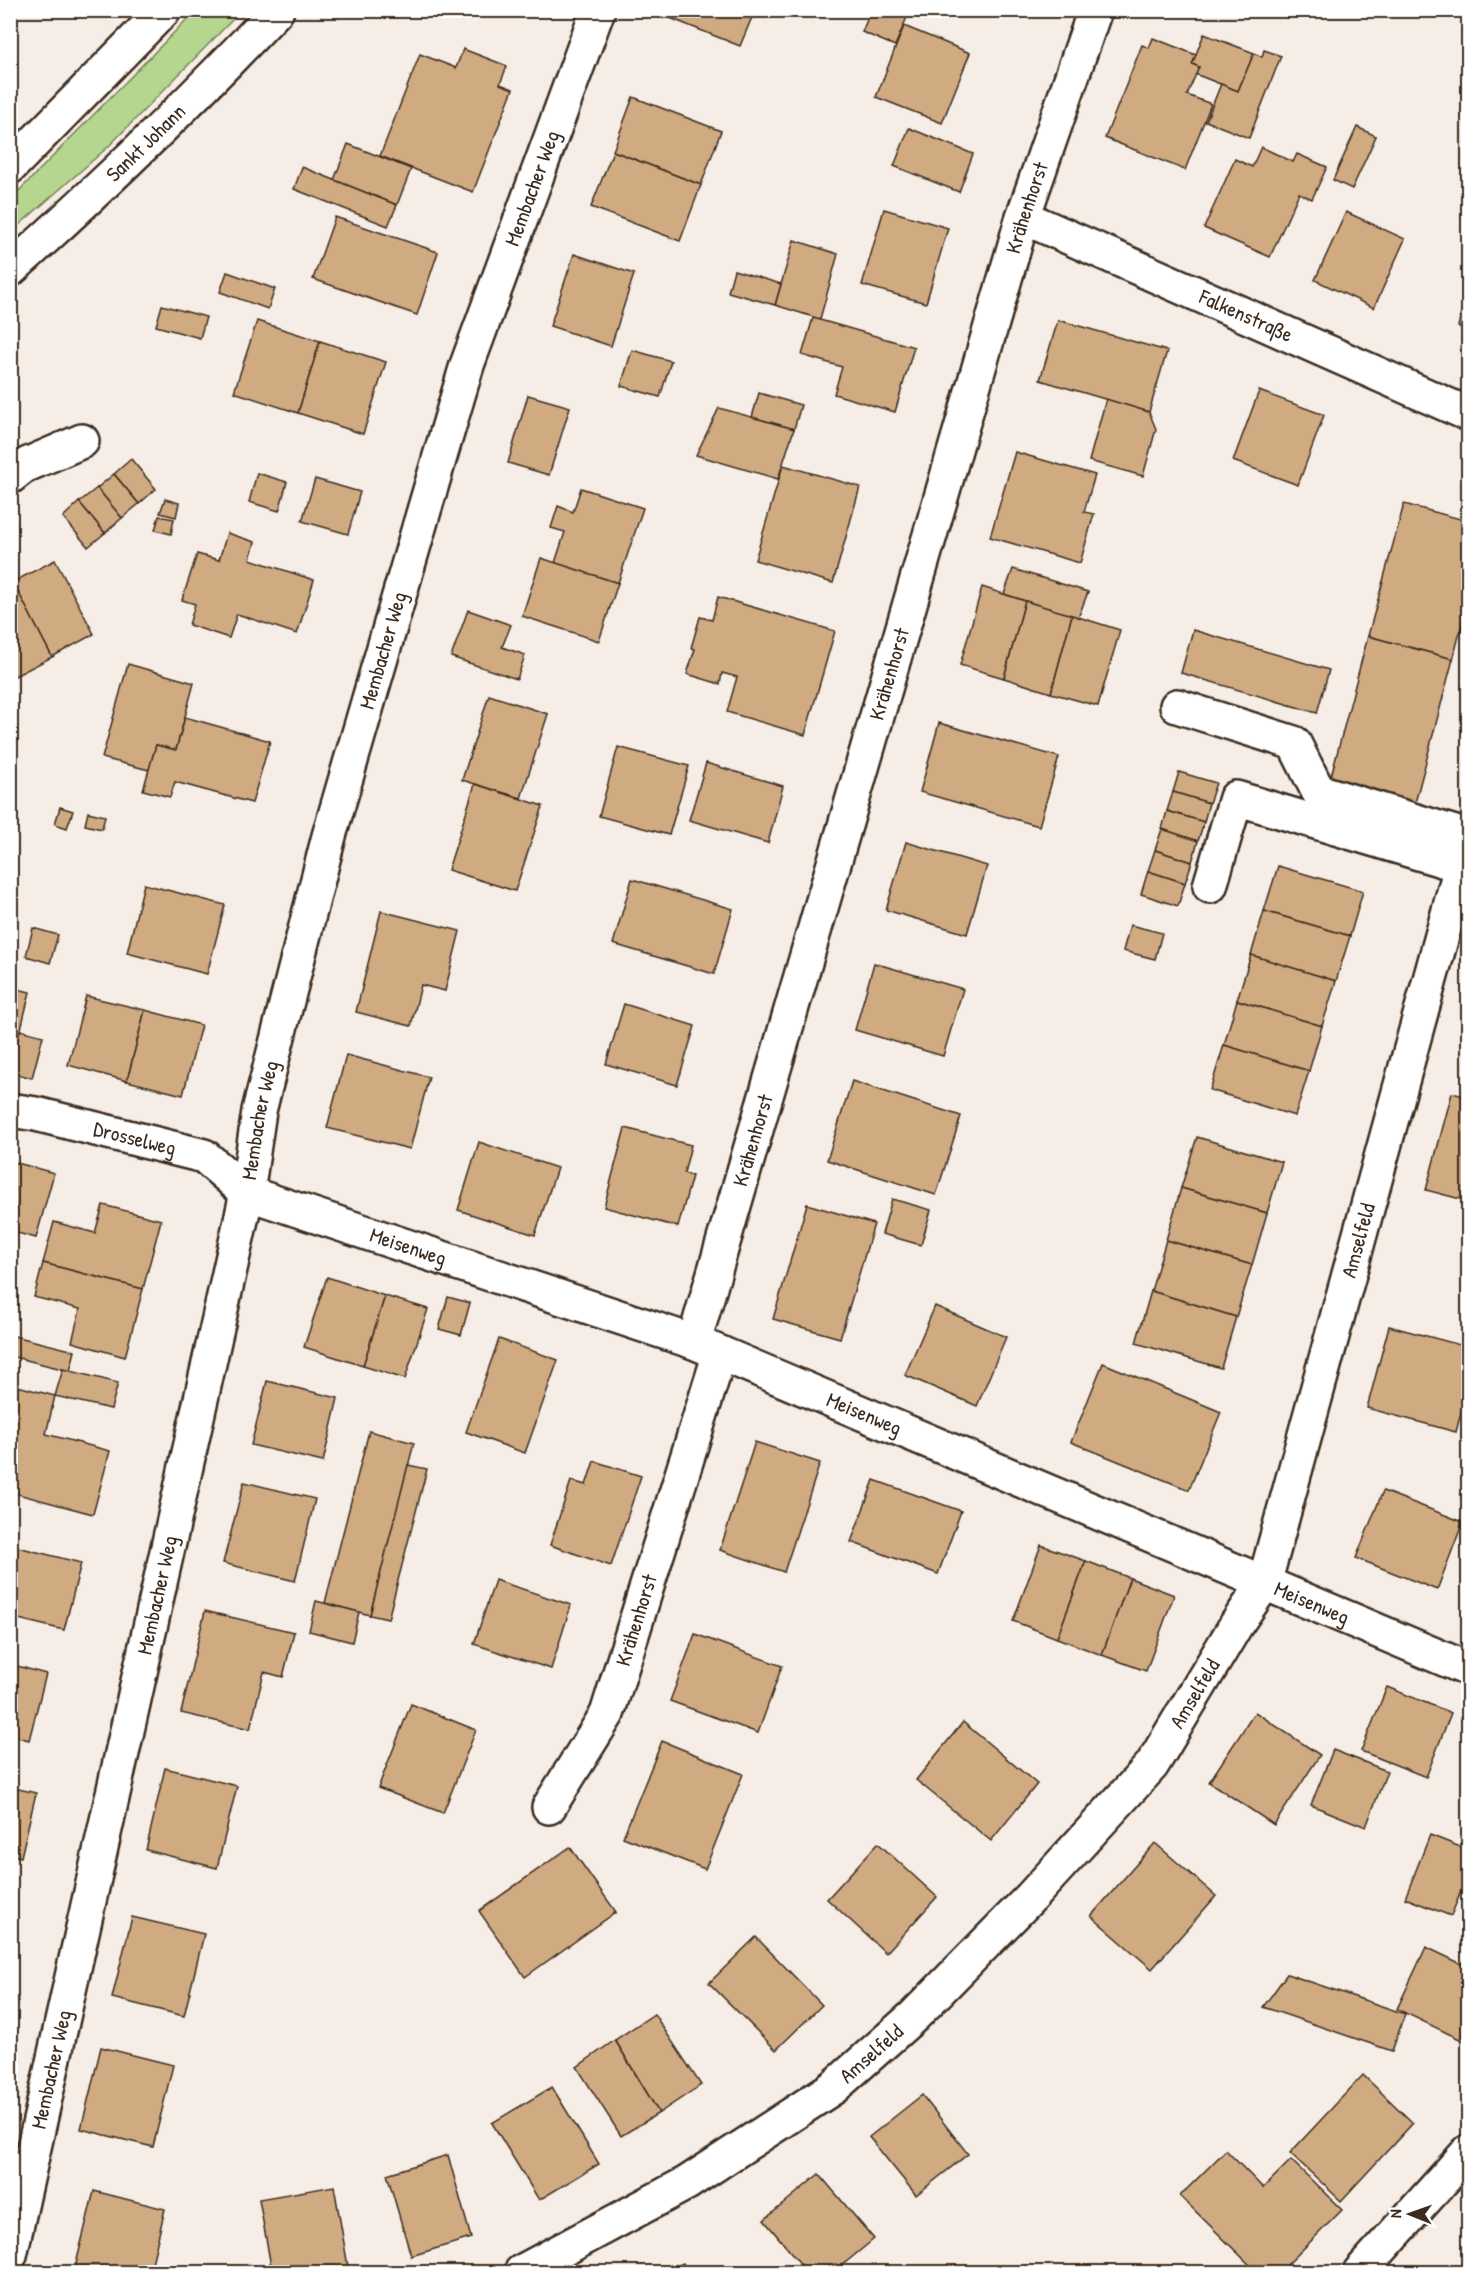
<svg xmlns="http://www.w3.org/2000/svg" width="1479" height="2283" font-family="'Patrick Hand',sans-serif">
  <rect width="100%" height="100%" fill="#f6eee6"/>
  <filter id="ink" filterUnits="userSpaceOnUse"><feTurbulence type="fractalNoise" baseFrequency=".0167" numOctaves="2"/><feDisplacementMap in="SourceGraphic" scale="12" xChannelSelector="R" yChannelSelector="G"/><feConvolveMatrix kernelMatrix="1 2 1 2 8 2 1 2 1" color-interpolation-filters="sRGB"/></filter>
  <g filter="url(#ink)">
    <path fill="#b4d68f" stroke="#788056" stroke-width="1.5" d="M196,10L241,11L108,147L11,232V199Z"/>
    <g fill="#d0ab82" stroke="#3b2a1e" stroke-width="1.5">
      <path d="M667,10H755L740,46L665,16Z"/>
      <path d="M871,10H910L895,46L862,32Z"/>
      <path d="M904,26L970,53L942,123L876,97Z"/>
      <path d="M1204,34L1254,53L1238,91L1195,74L1199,67L1192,64Z"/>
      <path d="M1153,38L1196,55L1192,64L1199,67L1187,95L1211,104L1185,170L1105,138L1142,45L1149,48Z"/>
      <path d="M463,49L507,66L500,84L513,89L473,192L380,156L420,54L456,68Z"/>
      <path d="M1264,50L1281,56L1249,138L1206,121L1221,84L1238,91L1254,53L1262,57Z"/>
      <path d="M633,97L721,131L701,185L613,151Z"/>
      <path d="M1357,127L1376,136L1352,189L1333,180Z"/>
      <path d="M909,128L973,154L959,192L894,166Z"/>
      <path d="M348,144L411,169L397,205L334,180Z"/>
      <path d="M1261,147L1293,162L1297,154L1327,167L1312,199L1299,193L1270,257L1204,228L1235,159L1252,167Z"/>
      <path d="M613,151L701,185L680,241L591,207Z"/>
      <path d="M302,167L397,205L388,226L294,189Z"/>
      <path d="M884,209L948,228L926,303L862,285Z"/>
      <path d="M1346,212L1405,239L1374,308L1315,280Z"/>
      <path d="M335,217L438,252L417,315L313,279Z"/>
      <path d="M794,240L838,254L820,319L775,305Z"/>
      <path d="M574,254L634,274L611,346L550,326Z"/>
      <path d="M734,270L781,284L775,305L728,292Z"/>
      <path d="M227,272L275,289L268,309L220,292Z"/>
      <path d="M1468,278V330L1458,327Z"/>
      <path d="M162,305L206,317L200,338L156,326Z"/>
      <path d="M813,318L914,347L895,412L834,394L842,367L802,355Z"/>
      <path d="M1058,320L1167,351L1149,412L1040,380Z"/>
      <path d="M257,321L320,341L298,413L234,392Z"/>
      <path d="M320,341L386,362L363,434L298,413Z"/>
      <path d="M632,350L671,361L660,397L621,386Z"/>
      <path d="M1259,391L1324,415L1298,485L1233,461Z"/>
      <path d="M759,393L801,405L794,429L752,417Z"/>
      <path d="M528,395L570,407L549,475L508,463Z"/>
      <path d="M1106,399L1149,412L1156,429L1143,476L1089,461Z"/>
      <path d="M719,408L794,429L778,479L696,455Z"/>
      <path d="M1015,452L1095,475L1084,512L1094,514L1080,563L990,537Z"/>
      <path d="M131,459L156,489L139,504L114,474Z"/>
      <path d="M783,465L860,487L833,583L755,560Z"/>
      <path d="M257,473L287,482L279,511L249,502Z"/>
      <path d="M114,474L139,504L122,518L97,488Z"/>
      <path d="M315,479L360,492L348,534L302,521Z"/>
      <path d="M97,488L122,518L105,533L79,502Z"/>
      <path d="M581,488L643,508L618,583L555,563L565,532L551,528L558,506L573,512Z"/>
      <path d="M165,499L179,503L176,517L160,513Z"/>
      <path d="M79,502L105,533L88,547L63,517Z"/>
      <path d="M1404,504L1468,521V601L1453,659L1368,636Z"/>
      <path d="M159,516L174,519L171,534L155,530Z"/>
      <path d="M227,533L255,542L250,559L314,580L297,634L237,614L229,638L189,625L195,604L182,600L197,554L219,560Z"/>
      <path d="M541,558L618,583L599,641L522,616Z"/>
      <path d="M55,560L94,634L52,657L13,582Z"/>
      <path d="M1013,569L1088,592L1078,618L1004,594Z"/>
      <path d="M13,582L52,657L11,678L10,584Z"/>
      <path d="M982,587L1025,601L1004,678L960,665Z"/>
      <path d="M718,597L835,631L805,735L727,712L737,677L722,673L720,684L687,674L695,649L691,648L700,617L712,620Z"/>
      <path d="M1025,601L1072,615L1051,693L1004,678Z"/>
      <path d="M468,610L511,625L502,647L525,655L517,679L451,657Z"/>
      <path d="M1072,615L1120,630L1098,706L1051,693Z"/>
      <path d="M1193,630L1329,670L1317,713L1181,673Z"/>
      <path d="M1368,636L1453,659L1414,807L1329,784Z"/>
      <path d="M128,664L194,683L176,750L156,745L149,770L102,758Z"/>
      <path d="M489,695L548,714L521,798L462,780Z"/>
      <path d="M185,717L270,741L252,803L175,782L170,797L143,790L156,745L176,750Z"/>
      <path d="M939,723L1059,757L1039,826L920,792Z"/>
      <path d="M618,747L689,766L669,835L599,816Z"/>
      <path d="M706,763L783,786L768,843L689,820Z"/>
      <path d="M1179,772L1216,783L1209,803L1173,792Z"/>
      <path d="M475,784L543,806L515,891L448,870Z"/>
      <path d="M1173,792L1209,803L1204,822L1167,811Z"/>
      <path d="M60,807L73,811L67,828L55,824Z"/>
      <path d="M1167,811L1204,822L1198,841L1162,829Z"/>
      <path d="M88,812L105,816L102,829L85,825Z"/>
      <path d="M1162,829L1198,841L1192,862L1155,850Z"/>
      <path d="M906,842L987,866L967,934L886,910Z"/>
      <path d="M1155,850L1192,862L1185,883L1148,871Z"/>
      <path d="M1278,866L1363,891L1350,936L1264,911Z"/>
      <path d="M1148,871L1185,883L1178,906L1141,894Z"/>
      <path d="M632,879L733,909L714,974L613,944Z"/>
      <path d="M144,884L225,905L207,974L127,953Z"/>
      <path d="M381,911L460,931L445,991L421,985L411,1026L356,1012Z"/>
      <path d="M1264,911L1350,936L1336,981L1251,955Z"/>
      <path d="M1130,925L1162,933L1155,959L1123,951Z"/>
      <path d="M33,928L58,935L50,963L26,956Z"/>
      <path d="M1251,955L1336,981L1322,1026L1237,1000Z"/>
      <path d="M874,963L963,989L943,1056L855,1030Z"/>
      <path d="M10,987L30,992L15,1053L10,1052Z"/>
      <path d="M86,996L145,1010L127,1081L68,1065Z"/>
      <path d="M1237,1000L1322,1026L1309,1071L1224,1045Z"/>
      <path d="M624,1004L695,1026L677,1085L606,1064Z"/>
      <path d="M145,1010L201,1025L183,1095L127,1081Z"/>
      <path d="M20,1030L43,1036L32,1078L10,1072Z"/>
      <path d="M1224,1045L1309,1071L1295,1116L1210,1090Z"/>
      <path d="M346,1055L429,1077L410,1149L327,1128Z"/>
      <path d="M852,1081L961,1116L936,1195L827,1160Z"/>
      <path d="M1452,1093L1468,1097V1201L1426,1190Z"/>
      <path d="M625,1128L691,1145L684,1173L692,1176L678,1227L604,1207Z"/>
      <path d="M1197,1137L1282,1162L1267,1213L1181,1188Z"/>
      <path d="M479,1142L557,1168L535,1235L458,1210Z"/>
      <path d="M10,1161L54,1173L36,1238L10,1231L14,1209L10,1208Z"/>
      <path d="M1181,1188L1267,1213L1252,1265L1166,1240Z"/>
      <path d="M892,1199L931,1210L921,1245L882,1234Z"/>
      <path d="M807,1204L874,1224L840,1338L773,1319Z"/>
      <path d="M103,1205L161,1220L143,1289L43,1263L54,1222L95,1233Z"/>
      <path d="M1166,1240L1252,1265L1236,1317L1151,1291Z"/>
      <path d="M43,1263L143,1289L125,1357L72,1342L80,1309L34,1297Z"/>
      <path d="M327,1277L385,1296L363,1366L304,1347Z"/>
      <path d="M1151,1291L1236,1317L1221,1368L1136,1343Z"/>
      <path d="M385,1296L428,1309L405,1379L363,1366Z"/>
      <path d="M448,1297L470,1303L461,1335L439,1329Z"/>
      <path d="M935,1306L1006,1337L977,1406L905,1375Z"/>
      <path d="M1389,1326L1468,1347V1385L1456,1432L1367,1408Z"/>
      <path d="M14,1336L75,1351L70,1371L10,1356Z"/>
      <path d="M499,1339L558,1360L525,1453L466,1432Z"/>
      <path d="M1103,1363L1221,1412L1189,1490L1071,1442Z"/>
      <path d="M63,1369L118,1383L111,1409L55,1396Z"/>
      <path d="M267,1381L338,1398L323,1462L251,1445Z"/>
      <path d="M10,1384L55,1396L46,1434L110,1451L93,1514L10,1492Z"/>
      <path d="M369,1431L414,1443L370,1615L325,1603Z"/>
      <path d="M755,1442L820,1463L784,1572L720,1550Z"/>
      <path d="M594,1461L641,1476L611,1566L550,1545L571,1481L586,1485Z"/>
      <path d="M408,1465L427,1469L388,1619L370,1615Z"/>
      <path d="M874,1480L961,1511L938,1574L851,1542Z"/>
      <path d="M244,1482L315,1499L295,1581L223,1563Z"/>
      <path d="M1383,1491L1463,1522L1437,1590L1356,1558Z"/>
      <path d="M10,1545L81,1563L64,1630L10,1617Z"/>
      <path d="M1041,1545L1086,1561L1057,1638L1013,1621Z"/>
      <path d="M1086,1561L1130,1578L1102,1655L1057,1638Z"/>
      <path d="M1130,1578L1174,1595L1146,1671L1102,1655Z"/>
      <path d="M495,1580L571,1605L551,1669L474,1644Z"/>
      <path d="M316,1601L359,1612L352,1642L309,1631Z"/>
      <path d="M205,1611L294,1632L283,1677L264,1672L250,1729L181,1713Z"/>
      <path d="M695,1634L782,1666L758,1733L670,1701Z"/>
      <path d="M10,1664L46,1674L29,1740L10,1735Z"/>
      <path d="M1387,1687L1451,1713L1426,1777L1361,1751Z"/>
      <path d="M411,1704L476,1730L443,1813L378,1788Z"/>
      <path d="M1255,1712L1320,1755L1274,1825L1209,1782Z"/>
      <path d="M963,1722L1037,1784L991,1841L916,1780Z"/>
      <path d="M662,1741L743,1774L705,1869L623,1837Z"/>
      <path d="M1333,1750L1387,1771L1366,1827L1311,1805Z"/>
      <path d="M165,1768L237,1786L217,1868L146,1850Z"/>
      <path d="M10,1787L36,1793L21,1857L10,1854Z"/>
      <path d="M1430,1835L1468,1850V1874L1451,1916L1405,1898Z"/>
      <path d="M878,1843L937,1897L886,1953L827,1899Z"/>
      <path d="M1155,1843L1216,1896L1152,1969L1091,1916Z"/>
      <path d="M570,1847L616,1912L525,1977L479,1911Z"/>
      <path d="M132,1917L204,1934L184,2016L112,1998Z"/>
      <path d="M756,1937L822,2005L776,2050L709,1983Z"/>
      <path d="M1426,1947L1468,1967V2043L1397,2009Z"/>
      <path d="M1287,1974L1405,2014L1392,2051L1263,2007Z"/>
      <path d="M654,2014L701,2085L659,2113L615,2040Z"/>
      <path d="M615,2040L659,2113L621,2136L577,2067Z"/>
      <path d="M101,2047L173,2065L153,2147L81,2129Z"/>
      <path d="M1363,2075L1413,2123L1341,2201L1290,2153Z"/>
      <path d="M552,2087L599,2164L539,2200L492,2123Z"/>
      <path d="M922,2095L968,2154L916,2195L869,2137Z"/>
      <path d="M1226,2150L1263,2188L1291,2160L1342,2210L1280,2272H1257L1180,2196Z"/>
      <path d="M448,2155L471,2238L411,2256L387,2174Z"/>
      <path d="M819,2174L874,2239L834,2272H807L764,2220Z"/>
      <path d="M334,2186L349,2272H272L259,2199Z"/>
      <path d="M94,2191L165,2209L150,2272H74Z"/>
      <path d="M683,2263L688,2272H665Z"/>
    </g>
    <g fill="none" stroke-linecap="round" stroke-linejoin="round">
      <g stroke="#3b2a1e" stroke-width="38">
        <g id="minor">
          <path id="s1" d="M1023,217L1468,414"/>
          <path d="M10,477L24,466L82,441"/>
          <path d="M1177,706L1294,743L1318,791L1468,837"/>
          <path d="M1210,886L1236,798L1462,866"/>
          <path id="s2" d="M10,1110L36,1114L204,1156L247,1193L694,1342L1468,1669"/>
          <path id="s3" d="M694,1342L1023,217L1095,10"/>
          <path id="s4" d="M549,1807L607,1714L720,1353"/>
          <path id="s5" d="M10,2255L247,1193L259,1111L329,836L423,514L467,365L598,10"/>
          <path id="s6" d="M521,2272L687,2183L834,2087L914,2016L1031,1897L1152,1765L1236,1625L1264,1584L1468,841"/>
          <path d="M1360,2272L1468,2152"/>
        </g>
      </g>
      <g stroke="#3b2a1e" stroke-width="38">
        <g id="major">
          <path d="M10,167L164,10"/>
          <path id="s7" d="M10,270C102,187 192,101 277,10"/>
        </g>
      </g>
      <use href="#minor" stroke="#fff" stroke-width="33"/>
      <use href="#major" stroke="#fff" stroke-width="33"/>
    </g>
  </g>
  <g text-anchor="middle" stroke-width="5" stroke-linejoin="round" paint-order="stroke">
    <g font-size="21" fill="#3b2a1e" stroke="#fff">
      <text dy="7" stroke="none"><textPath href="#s7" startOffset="186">Sankt Johann</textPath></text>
      <text dy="7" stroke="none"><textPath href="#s5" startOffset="2134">Membacher Weg</textPath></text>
      <text dy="7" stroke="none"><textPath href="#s3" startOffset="1182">Krähenhorst</textPath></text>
      <text dy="7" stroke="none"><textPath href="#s1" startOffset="244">Falkenstraße</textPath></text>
      <text dy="7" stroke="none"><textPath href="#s5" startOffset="1648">Membacher Weg</textPath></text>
      <text dy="7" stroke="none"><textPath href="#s3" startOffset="696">Krähenhorst</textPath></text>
      <text dy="7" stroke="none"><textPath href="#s5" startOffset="1162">Membacher Weg</textPath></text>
      <text dy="7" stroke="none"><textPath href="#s2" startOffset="128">Drosselweg</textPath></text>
      <text dy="7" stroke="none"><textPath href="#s3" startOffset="210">Krähenhorst</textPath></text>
      <text dy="7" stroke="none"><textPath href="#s6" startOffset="1386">Amselfeld</textPath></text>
      <text dy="7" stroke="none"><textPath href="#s2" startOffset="426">Meisenweg</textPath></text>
      <text dy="7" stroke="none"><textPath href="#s2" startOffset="912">Meisenweg</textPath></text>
      <text dy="7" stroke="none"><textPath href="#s5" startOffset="676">Membacher Weg</textPath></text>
      <text dy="7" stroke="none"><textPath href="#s2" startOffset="1398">Meisenweg</textPath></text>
      <text dy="7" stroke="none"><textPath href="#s4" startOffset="208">Krähenhorst</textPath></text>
      <text dy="7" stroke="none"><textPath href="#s6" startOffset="900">Amselfeld</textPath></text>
      <text dy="7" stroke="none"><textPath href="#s6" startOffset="414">Amselfeld</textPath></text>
      <text dy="7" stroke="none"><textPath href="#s5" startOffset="190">Membacher Weg</textPath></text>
    </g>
  </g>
  <rect width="1479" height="2283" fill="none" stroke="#fff" stroke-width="36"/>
  <rect x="18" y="18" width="1443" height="2247" fill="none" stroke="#3b2a1e" stroke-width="2" filter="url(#ink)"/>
  <g transform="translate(1410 2214) rotate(271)" stroke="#ffffff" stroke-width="4.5" paint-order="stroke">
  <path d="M0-4.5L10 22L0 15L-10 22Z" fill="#3b2a1e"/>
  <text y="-9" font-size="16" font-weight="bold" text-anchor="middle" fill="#3b2a1e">N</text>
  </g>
</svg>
